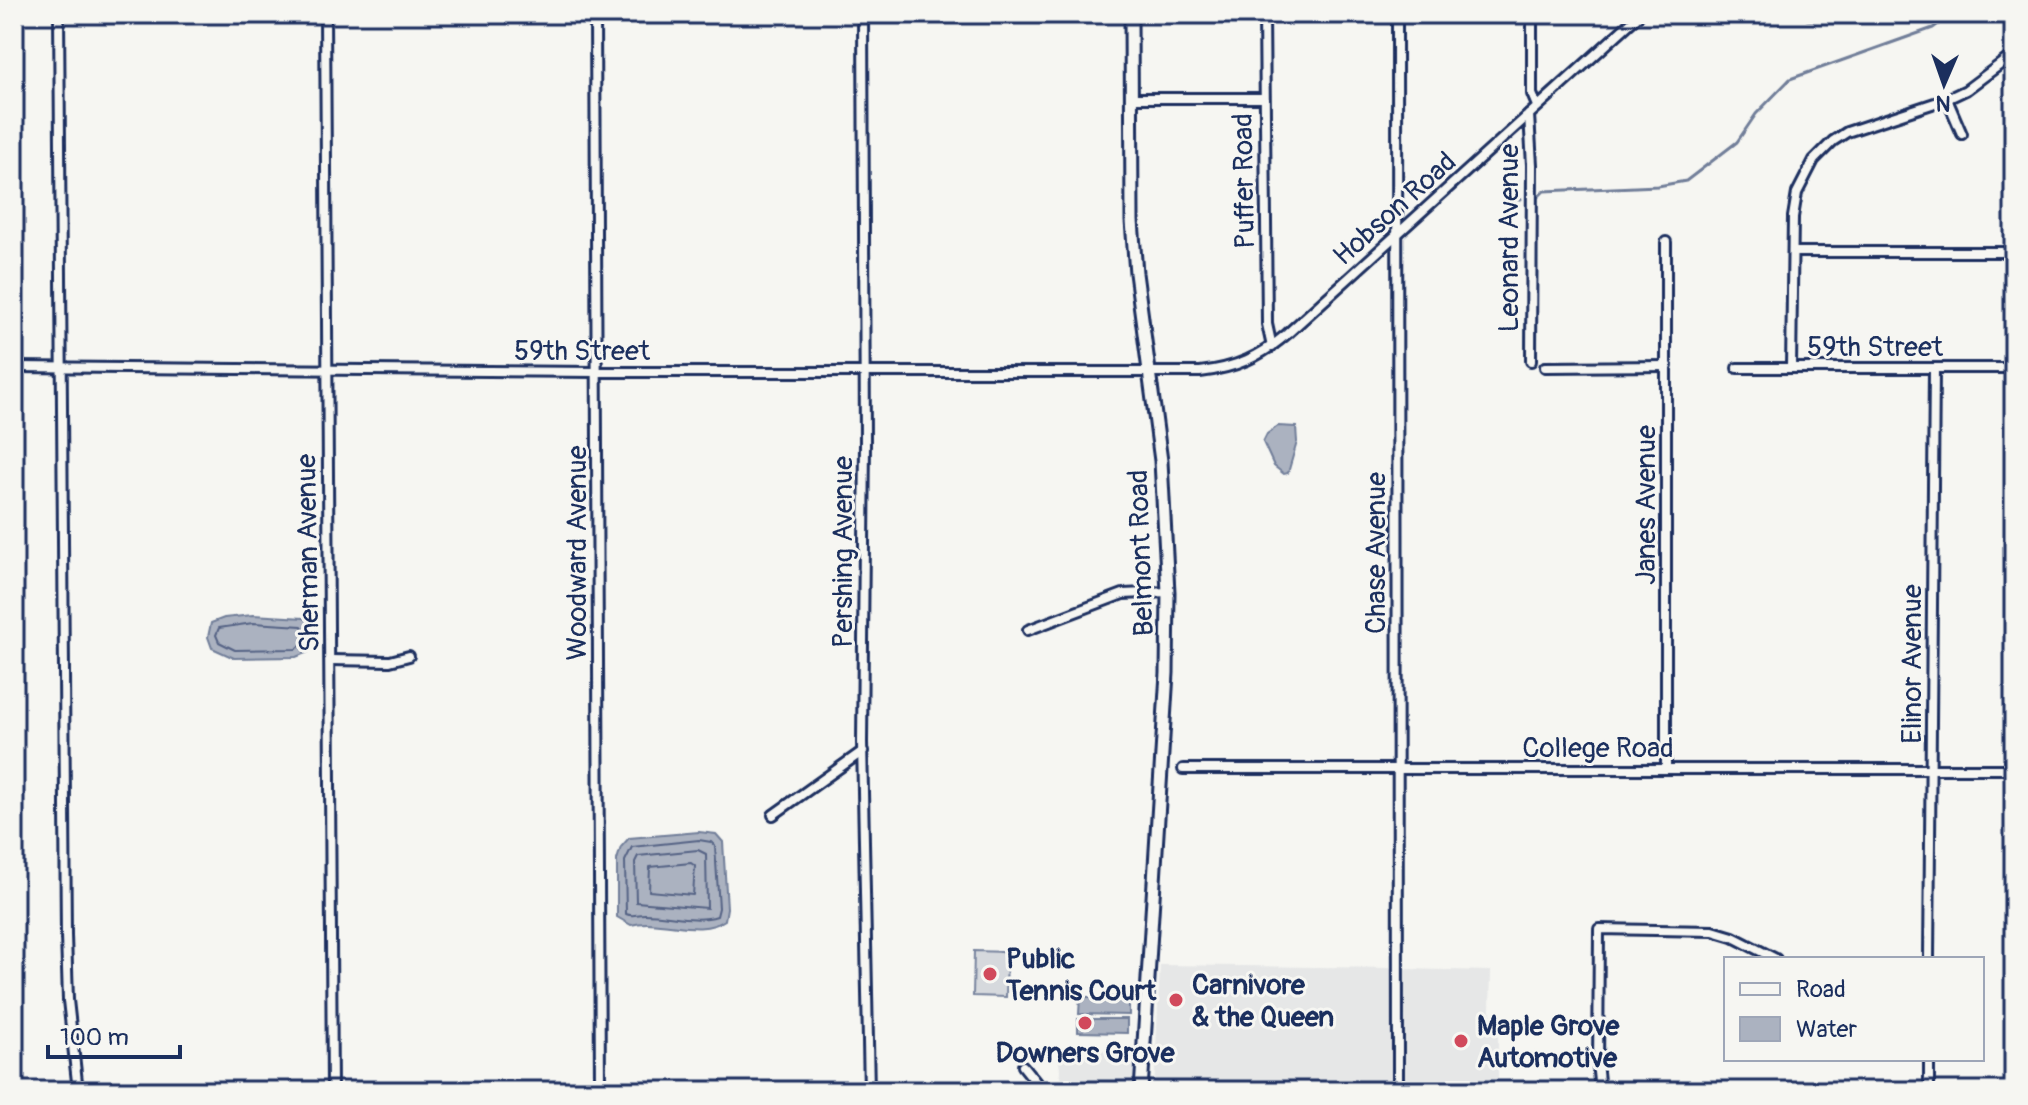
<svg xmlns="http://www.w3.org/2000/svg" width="2028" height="1105" font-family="Pangolin,sans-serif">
  <rect width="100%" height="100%" fill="#f6f6f2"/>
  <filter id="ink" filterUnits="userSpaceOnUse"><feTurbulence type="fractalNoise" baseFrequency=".0125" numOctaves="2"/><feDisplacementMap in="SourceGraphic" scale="16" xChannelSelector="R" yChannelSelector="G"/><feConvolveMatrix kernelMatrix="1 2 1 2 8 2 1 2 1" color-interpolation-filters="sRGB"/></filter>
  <g filter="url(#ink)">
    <g fill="#e6e7e7">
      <path d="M1160,965L1392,968V1091H1154Z"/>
      <path d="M1404,969L1491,971L1490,1010L1498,1037V1091H1405Z"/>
      <path d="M1136,1047L1132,1091H1063L1058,1055Z"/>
    </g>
    <path fill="#d6d9dd" stroke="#78849e" stroke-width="2" d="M974,951L1007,952L1006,997L973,996Z"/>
    <g fill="#abb2c0" stroke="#717e99" stroke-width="2">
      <path d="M1278,426L1296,427L1297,442L1288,473L1284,474L1274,466L1263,442L1267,434Z"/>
      <path d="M253,615L304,618L312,622V640L308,652L296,657L234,658L212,648L208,637L211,623L224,618Z"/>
      <path d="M699,832L716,834L723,842L727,908L725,920C699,938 660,917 631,925L617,917V860L621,847L629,838Z"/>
      <path d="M1080,997H1129V1015L1079,1014Z"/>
      <path d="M1078,1019H1127V1033L1078,1032Z"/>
    </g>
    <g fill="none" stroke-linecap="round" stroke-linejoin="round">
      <g stroke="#556385" stroke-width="2">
        <path d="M253,623L302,626L305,632L303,644L296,649L235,650L219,642L216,635L219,628Z"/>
        <path d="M699,840L711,842L715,846L719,908L717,916C695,923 668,914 645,914C636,914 633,917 626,914L625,861L632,847Z"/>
        <path d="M698,850L706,854L707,908L636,902L635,862L638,856Z"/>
        <path d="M691,863L695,866L693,895L649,891L650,867Z"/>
      </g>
      <g stroke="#717e99" stroke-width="3">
        <path d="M1539,196L1544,191L1658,186L1686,181L1737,142L1756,114L1790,79L1933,28L1952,14"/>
        <path d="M1514,200L1521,199"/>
      </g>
      <g stroke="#1b2f5e" stroke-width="14">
        <g id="street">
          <path d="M59,14L66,935L68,1000L78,1091"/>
          <path d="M325,14L332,1091"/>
          <path d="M595,14L600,1091"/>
          <path d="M863,14L865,444L862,742L869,1091"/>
          <path d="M1264,14L1267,324L1272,347"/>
          <path d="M1397,14L1398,1091"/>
          <path d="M1532,14V94L1537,106"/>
          <path d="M1809,14H1815"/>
          <path d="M1131,98H1264"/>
          <path d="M1947,99L1962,134"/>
          <path d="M1529,115L1532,165L1531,361"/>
          <path d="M1793,252H2014"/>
          <path d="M14,367L598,372H1200C1236,368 1260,357 1287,334L1640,14"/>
          <path d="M1545,367L1667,366"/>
          <path d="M1737,368H2014"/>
          <path d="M1791,368L1793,217L1797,193L1814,160L1833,141L1847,132L1947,99L1966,90L2014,54"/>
          <path d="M1028,630L1123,594L1168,592"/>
          <path d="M330,660L390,661L409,656"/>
          <path d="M1666,768V242"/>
          <path d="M1183,769H2014"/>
          <path d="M773,815L863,751"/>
          <path d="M1929,959L1934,369"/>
          <path d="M1023,1066L1043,1091"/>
          <path d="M1600,1091L1598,1072L1599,929L1713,931L1733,937L1776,959"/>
          <path d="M1929,1091V1059"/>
        </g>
      </g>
      <g stroke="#1b2f5e" stroke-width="17">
        <path id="secondary" d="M1131,14L1132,221L1136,273L1161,461L1168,592L1167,673L1141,1091"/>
      </g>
      <use href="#street" stroke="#f6f6f2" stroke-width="8"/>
      <use href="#secondary" stroke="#f6f6f2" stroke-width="11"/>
    </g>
  </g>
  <g fill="#d1495b" stroke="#f6f6f2" stroke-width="3">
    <circle cx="990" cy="974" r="8"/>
    <circle cx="1176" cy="1000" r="8"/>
    <circle cx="1085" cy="1023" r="8"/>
    <circle cx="1461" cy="1041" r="8"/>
  </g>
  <g text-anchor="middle" stroke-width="6" stroke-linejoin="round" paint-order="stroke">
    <g font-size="28" fill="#1b2f5e" stroke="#f6f6f2">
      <text transform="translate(1243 181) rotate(-91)" y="10">Puffer Road</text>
      <text transform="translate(1394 208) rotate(-42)" y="10">Hobson Road</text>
      <text transform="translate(1508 238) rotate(-90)" y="10">Leonard Avenue</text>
      <text x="1875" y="356">59th Street</text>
      <text x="582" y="360">59th Street</text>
      <text transform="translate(1645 505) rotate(-90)" y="10">Janes Avenue</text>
      <text transform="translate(842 552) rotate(-90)" y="10">Pershing Avenue</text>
      <text transform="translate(307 553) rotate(-91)" y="10">Sherman Avenue</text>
      <text transform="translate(576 553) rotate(-90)" y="10">Woodward Avenue</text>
      <text transform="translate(1140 553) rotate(-92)" y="10">Belmont Road</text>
      <text transform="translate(1375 553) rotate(-90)" y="10">Chase Avenue</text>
      <text transform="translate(1911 664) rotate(-90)" y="10">Elinor Avenue</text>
      <text x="1598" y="757">College Road</text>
    </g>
    <g font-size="28" font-weight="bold" fill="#1b2f5e" stroke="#f6f6f2" text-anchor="start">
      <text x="1006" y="968">Public<tspan x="1006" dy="32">Tennis Court</tspan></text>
      <text x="1192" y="994">Carnivore<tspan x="1192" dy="32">&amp; the Queen</tspan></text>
      <text x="1477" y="1035">Maple Grove<tspan x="1477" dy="32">Automotive</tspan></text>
      <text x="1085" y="1062" text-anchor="middle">Downers Grove</text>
    </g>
  </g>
  <rect width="2028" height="1105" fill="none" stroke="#f6f6f2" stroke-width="48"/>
  <rect x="24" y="24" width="1980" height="1057" fill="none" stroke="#1b2f5e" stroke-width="3" filter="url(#ink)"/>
  <rect x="1724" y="957" width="260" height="104" fill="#f6f6f2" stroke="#9ea6b7" stroke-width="2"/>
  <rect x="1740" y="983" width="40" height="12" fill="#f6f6f2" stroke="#9ea6b7" stroke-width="2"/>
  <text x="1796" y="997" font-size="24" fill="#1b2f5e">Road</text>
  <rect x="1740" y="1017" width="40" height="24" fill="#abb2c0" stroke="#9ea6b7" stroke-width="2"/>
  <text x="1796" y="1037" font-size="24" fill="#1b2f5e">Water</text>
  <g transform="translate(1944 84) rotate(182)" stroke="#f6f6f2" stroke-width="6" paint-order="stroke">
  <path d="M0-6L14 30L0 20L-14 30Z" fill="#1b2f5e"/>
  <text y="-12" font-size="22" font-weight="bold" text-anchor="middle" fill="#1b2f5e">N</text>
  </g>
  <path d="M48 1045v12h132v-12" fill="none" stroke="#1b2f5e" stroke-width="4"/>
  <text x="60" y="1045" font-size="24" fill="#1b2f5e" stroke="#f6f6f2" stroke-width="6" paint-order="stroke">100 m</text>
</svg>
